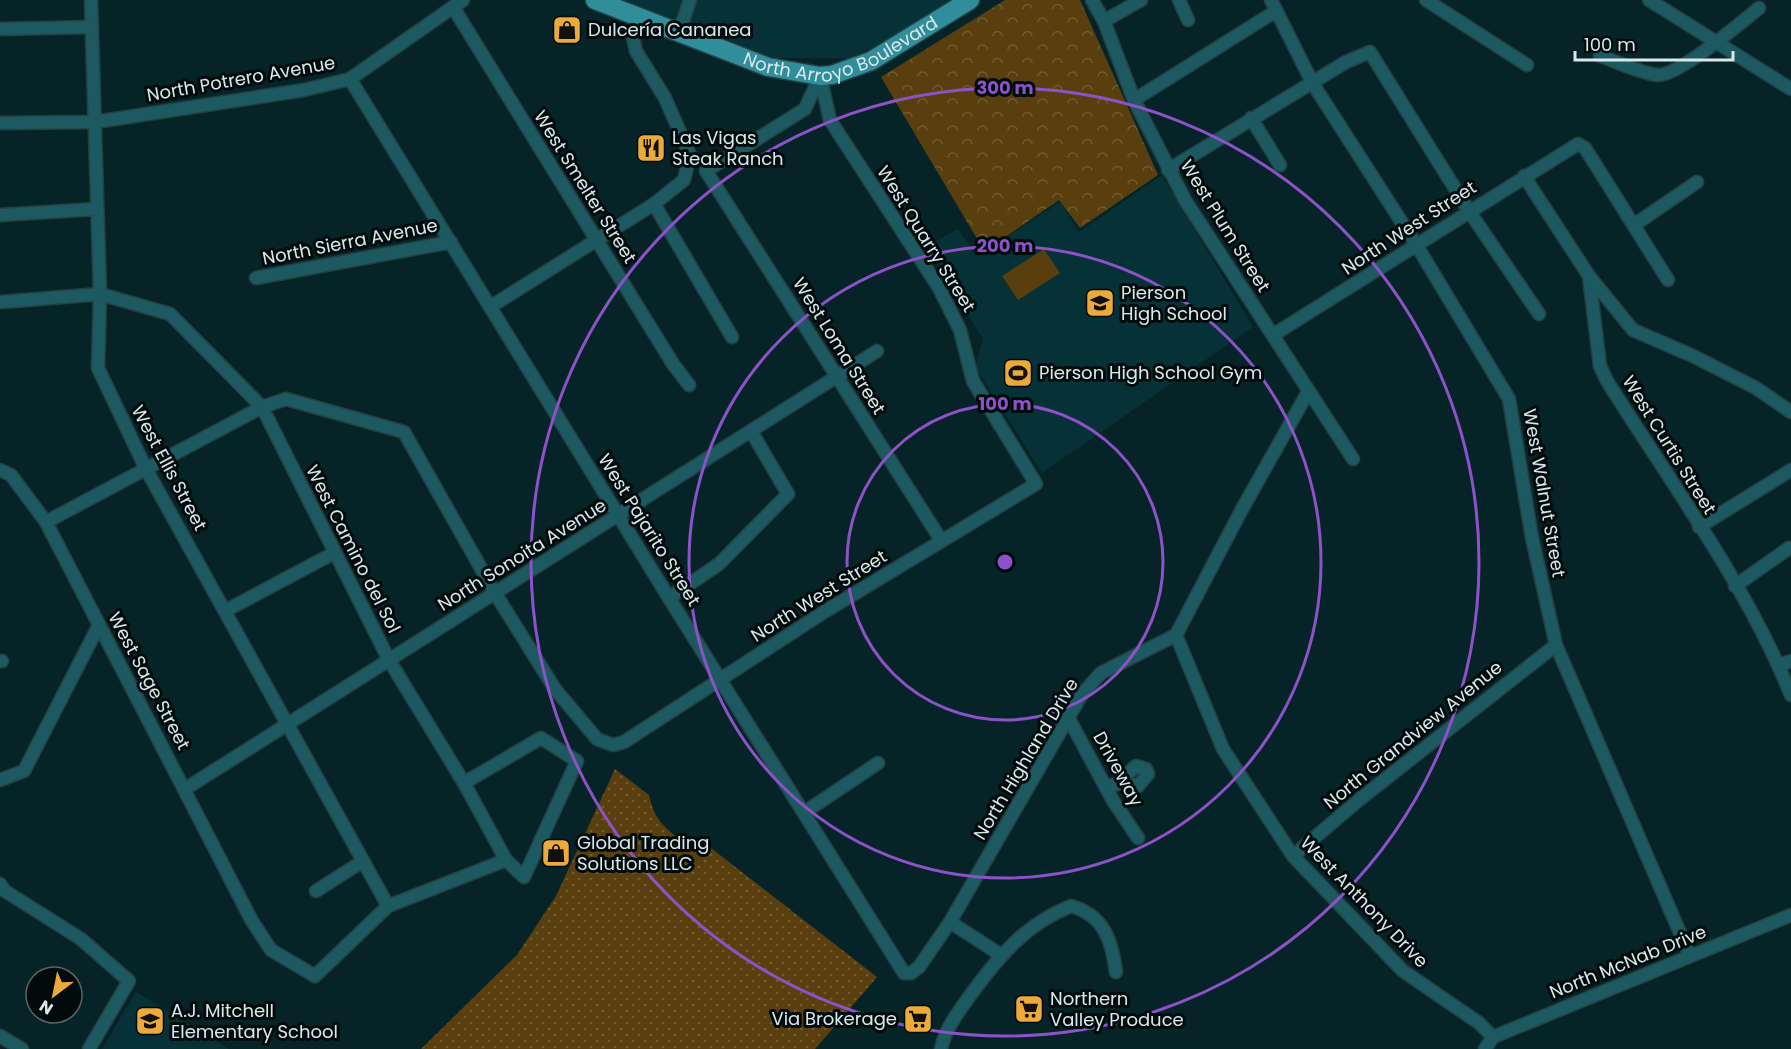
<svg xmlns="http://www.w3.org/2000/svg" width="1791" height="1049" font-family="Poppins,sans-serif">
  <defs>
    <pattern id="grass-dots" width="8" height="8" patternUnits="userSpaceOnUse" patternTransform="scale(1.5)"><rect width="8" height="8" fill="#5a3f0e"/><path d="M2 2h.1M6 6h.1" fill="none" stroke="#715b31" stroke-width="1.8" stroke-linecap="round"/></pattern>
    <pattern id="park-crowns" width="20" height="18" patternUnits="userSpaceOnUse" patternTransform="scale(1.5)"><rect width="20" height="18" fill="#5a3f0e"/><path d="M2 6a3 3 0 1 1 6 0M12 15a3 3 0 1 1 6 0" fill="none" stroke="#715b31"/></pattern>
  </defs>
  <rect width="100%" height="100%" fill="#062427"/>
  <g fill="#063136">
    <path d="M621,0H958L922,25L850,58H772Z"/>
    <path d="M1162,175L1253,327L1042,473L975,367L983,339L925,247L958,229L977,256L1060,202L1079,232Z"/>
    <path d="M136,992L229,1049H102Z"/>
  </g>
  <path fill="url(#grass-dots)" d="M615,769L649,795C654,819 664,828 684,842L702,841L877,977L815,1049H421L517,955L556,896Z"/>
  <path fill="url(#park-crowns)" d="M1005,0H1080L1158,175L1080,228L1059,200L995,244L979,242L881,77Z"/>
  <path fill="#5a3f0e" d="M1044,249L1060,273L1018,300L1002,276Z"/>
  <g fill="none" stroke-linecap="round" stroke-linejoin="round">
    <g stroke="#244042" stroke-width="15">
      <g id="street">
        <path d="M91,0L100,294L98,368L146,469L388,906"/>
        <path d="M1092,0L1104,21L1134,100L1185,200L1353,459"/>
        <path d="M1179,0L1188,20"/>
        <path d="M1271,0L1313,84L1417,246L1509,399L1532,538L1556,645L1690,956"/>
        <path d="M1426,0L1527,65"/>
        <path d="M1649,0L1791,89"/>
        <path d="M453,7L673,364L689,385"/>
        <path d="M1104,21L1141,0"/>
        <path d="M0,29L92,27"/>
        <path d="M673,32L683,21L690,0"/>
        <path d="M1600,56C1618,62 1639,73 1658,75C1678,76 1742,22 1759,8"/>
        <path d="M820,76L805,109L706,171L941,540"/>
        <path d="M350,79L669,598L904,973H911L919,967L950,922L1082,694L1101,673L1176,635L1241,511L1308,392"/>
        <path d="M1134,100L1276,11"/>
        <path d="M1251,118L1280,165"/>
        <path d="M0,123L95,122L304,90L350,79L463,0"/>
        <path d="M1168,170L1346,62L1370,52L1469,211L1539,314"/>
        <path d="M1524,176L1589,276L1600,366L1607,381C1671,483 1746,584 1791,695"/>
        <path d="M654,204L732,337"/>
        <path d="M0,215L97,209"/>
        <path d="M1634,225L1697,182"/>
        <path d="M1589,276L1633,330L1693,356L1756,388L1791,412"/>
        <path d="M256,278L451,242"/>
        <path d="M1,302L100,294L170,314L262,407L389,660L464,783L506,860L524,877L577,761L541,738L464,783"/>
        <path d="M490,307L654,204L684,180L690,155L665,98L636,51L633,37L638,19"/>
        <path d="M1273,335L1578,144L1585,148L1668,280"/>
        <path d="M0,470L11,475L46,522L252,921L271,950L315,976L388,906L506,860"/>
        <path d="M46,522L262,407L286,399L404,432L495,593L555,689L597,739L613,745L624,742L824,612L1036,484L973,381L960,330L939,288L830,120L820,76"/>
        <path d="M1699,527L1791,470"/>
        <path d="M1735,586L1789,548"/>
        <path d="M669,598L719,564L788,494L751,431"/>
        <path d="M225,611L334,553"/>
        <path d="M1176,635L1223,749L1293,856L1403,971L1479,1023L1493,1037"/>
        <path d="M0,661H2"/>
        <path d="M1779,665L1791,661"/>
        <path d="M1068,717L1112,799L1138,838"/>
        <path d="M0,780L24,771L99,625"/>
        <path d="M1107,786L1123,783L1138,786L1148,774L1146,769L1136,766L1124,777L1123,783"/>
        <path d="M185,789L877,351"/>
        <path d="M805,812L878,763"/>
        <path d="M1293,856L1360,799L1556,645"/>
        <path d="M0,884L5,891L81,939L129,981L89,1049"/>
        <path d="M316,891L363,861"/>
        <path d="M950,922L1001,955"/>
        <path d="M0,1036L22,1049"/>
        <path d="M941,1049C946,1027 959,1011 972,993C999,956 1027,923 1071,906C1104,915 1112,941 1116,972"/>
        <path d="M1485,1049L1493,1037L1791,915"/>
      </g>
    </g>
    <g stroke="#244042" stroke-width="21">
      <g id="primary">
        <path id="s1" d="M595,0L768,67L820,76L832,75L871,61L970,0"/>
      </g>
    </g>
    <use href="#street" stroke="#1c5961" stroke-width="12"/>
    <use href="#primary" stroke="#308e9a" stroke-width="18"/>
  </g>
  <g fill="none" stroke="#8e52c8" stroke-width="3">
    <circle cx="1005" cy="562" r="158"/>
    <circle cx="1005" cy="562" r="316"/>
    <circle cx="1005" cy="562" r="474"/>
  </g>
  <defs>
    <g id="shop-square" transform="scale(1.5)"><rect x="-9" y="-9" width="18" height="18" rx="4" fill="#ebaa39" stroke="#020b0c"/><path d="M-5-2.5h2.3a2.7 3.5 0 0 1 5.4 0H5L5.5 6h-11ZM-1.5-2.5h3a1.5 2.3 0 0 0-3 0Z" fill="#111"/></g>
    <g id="restaurant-square" transform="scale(1.5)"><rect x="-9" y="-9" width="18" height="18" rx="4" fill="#ebaa39" stroke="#020b0c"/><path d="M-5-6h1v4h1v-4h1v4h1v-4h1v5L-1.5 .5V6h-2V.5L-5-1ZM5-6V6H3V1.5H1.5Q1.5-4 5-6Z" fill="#111"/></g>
    <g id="school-square" transform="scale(1.5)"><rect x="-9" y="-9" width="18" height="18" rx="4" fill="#ebaa39" stroke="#020b0c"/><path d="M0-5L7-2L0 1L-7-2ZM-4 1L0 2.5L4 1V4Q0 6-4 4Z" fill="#111"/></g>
    <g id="stadium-square" transform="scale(1.5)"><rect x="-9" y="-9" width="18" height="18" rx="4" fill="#ebaa39" stroke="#020b0c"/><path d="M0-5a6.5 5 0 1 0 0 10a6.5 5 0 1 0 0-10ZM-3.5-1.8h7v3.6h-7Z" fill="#111"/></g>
    <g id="supermarket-square" transform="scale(1.5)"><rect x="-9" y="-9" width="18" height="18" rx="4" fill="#ebaa39" stroke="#020b0c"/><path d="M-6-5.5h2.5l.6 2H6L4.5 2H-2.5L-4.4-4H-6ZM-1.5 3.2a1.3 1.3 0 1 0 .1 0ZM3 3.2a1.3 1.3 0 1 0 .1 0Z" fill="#111"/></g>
  </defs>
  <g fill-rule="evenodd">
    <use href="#shop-square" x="567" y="30"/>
    <use href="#restaurant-square" x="651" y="148"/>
    <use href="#school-square" x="1100" y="303"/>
    <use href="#stadium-square" x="1018" y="373"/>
    <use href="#shop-square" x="556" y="853"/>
    <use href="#supermarket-square" x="1029" y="1009"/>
    <use href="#supermarket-square" x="918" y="1019"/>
    <use href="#school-square" x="150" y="1021"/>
  </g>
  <g text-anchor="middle" stroke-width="6" stroke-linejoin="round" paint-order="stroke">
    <g font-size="18" fill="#d9e9eb" stroke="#020b0c" text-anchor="start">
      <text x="588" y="36">Dulcería Cananea</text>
      <text x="672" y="144">Las Vigas<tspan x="672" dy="21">Steak Ranch</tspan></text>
      <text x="1121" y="299">Pierson<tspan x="1121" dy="21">High School</tspan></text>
      <text x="1039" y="379">Pierson High School Gym</text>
      <text x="577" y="849">Global Trading<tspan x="577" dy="21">Solutions LLC</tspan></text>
      <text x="1050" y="1005">Northern<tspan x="1050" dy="21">Valley Produce</tspan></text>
      <text x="171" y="1017">A.J. Mitchell<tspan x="171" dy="21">Elementary School</tspan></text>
      <text x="897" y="1025" text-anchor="end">Via Brokerage</text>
    </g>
    <g font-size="18" fill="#d9e9eb" stroke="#020b0c">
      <text dy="6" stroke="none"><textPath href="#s1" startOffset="264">North Arroyo Boulevard</textPath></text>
      <text transform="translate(241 79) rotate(-10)" y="6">North Potrero Avenue</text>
      <text transform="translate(585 187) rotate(58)" y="6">West Smelter Street</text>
      <text transform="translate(1225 226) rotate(58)" y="6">West Plum Street</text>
      <text transform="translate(1409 228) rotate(-33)" y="6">North West Street</text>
      <text transform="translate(926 239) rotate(58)" y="6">West Quarry Street</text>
      <text transform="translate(350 242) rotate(-11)" y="6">North Sierra Avenue</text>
      <text transform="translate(839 346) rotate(58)" y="6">West Loma Street</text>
      <text transform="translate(1669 445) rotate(58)" y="6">West Curtis Street</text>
      <text transform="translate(169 468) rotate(62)" y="6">West Ellis Street</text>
      <text transform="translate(1544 493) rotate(80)" y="6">West Walnut Street</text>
      <text transform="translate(649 530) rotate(58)" y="6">West Pajarito Street</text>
      <text transform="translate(353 549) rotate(63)" y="6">West Camino del Sol</text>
      <text transform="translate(522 555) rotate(-32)" y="6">North Sonoita Avenue</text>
      <text transform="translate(819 596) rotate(-32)" y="6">North West Street</text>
      <text transform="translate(149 681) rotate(62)" y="6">West Sage Street</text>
      <text transform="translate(1413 735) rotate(-39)" y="6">North Grandview Avenue</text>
      <text transform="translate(1026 759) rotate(-59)" y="6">North Highland Drive</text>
      <text transform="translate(1118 769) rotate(61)" y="6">Driveway</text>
      <text transform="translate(1364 902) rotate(46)" y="6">West Anthony Drive</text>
      <text transform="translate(1628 962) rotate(-22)" y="6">North McNab Drive</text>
    </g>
  </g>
  <circle cx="1005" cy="562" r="9" fill="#8e52c8" stroke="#020b0c" stroke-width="3"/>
  <g font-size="18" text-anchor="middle" font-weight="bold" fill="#8e52c8" stroke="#020b0c" stroke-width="6" stroke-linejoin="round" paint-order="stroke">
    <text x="1005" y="94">300 m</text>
    <text x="1005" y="252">200 m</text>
    <text x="1005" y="410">100 m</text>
  </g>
  <g transform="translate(54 995) rotate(212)"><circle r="28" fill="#020b0c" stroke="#586465" stroke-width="1.5"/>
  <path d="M0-4.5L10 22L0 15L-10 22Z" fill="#ebaa39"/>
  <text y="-9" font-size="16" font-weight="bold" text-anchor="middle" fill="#d9e9eb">N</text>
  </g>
  <path d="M1575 51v9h158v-9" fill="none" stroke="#d9e9eb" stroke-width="3"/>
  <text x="1584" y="51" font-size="18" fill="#d9e9eb" stroke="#020b0c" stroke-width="4.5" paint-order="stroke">100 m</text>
</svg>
